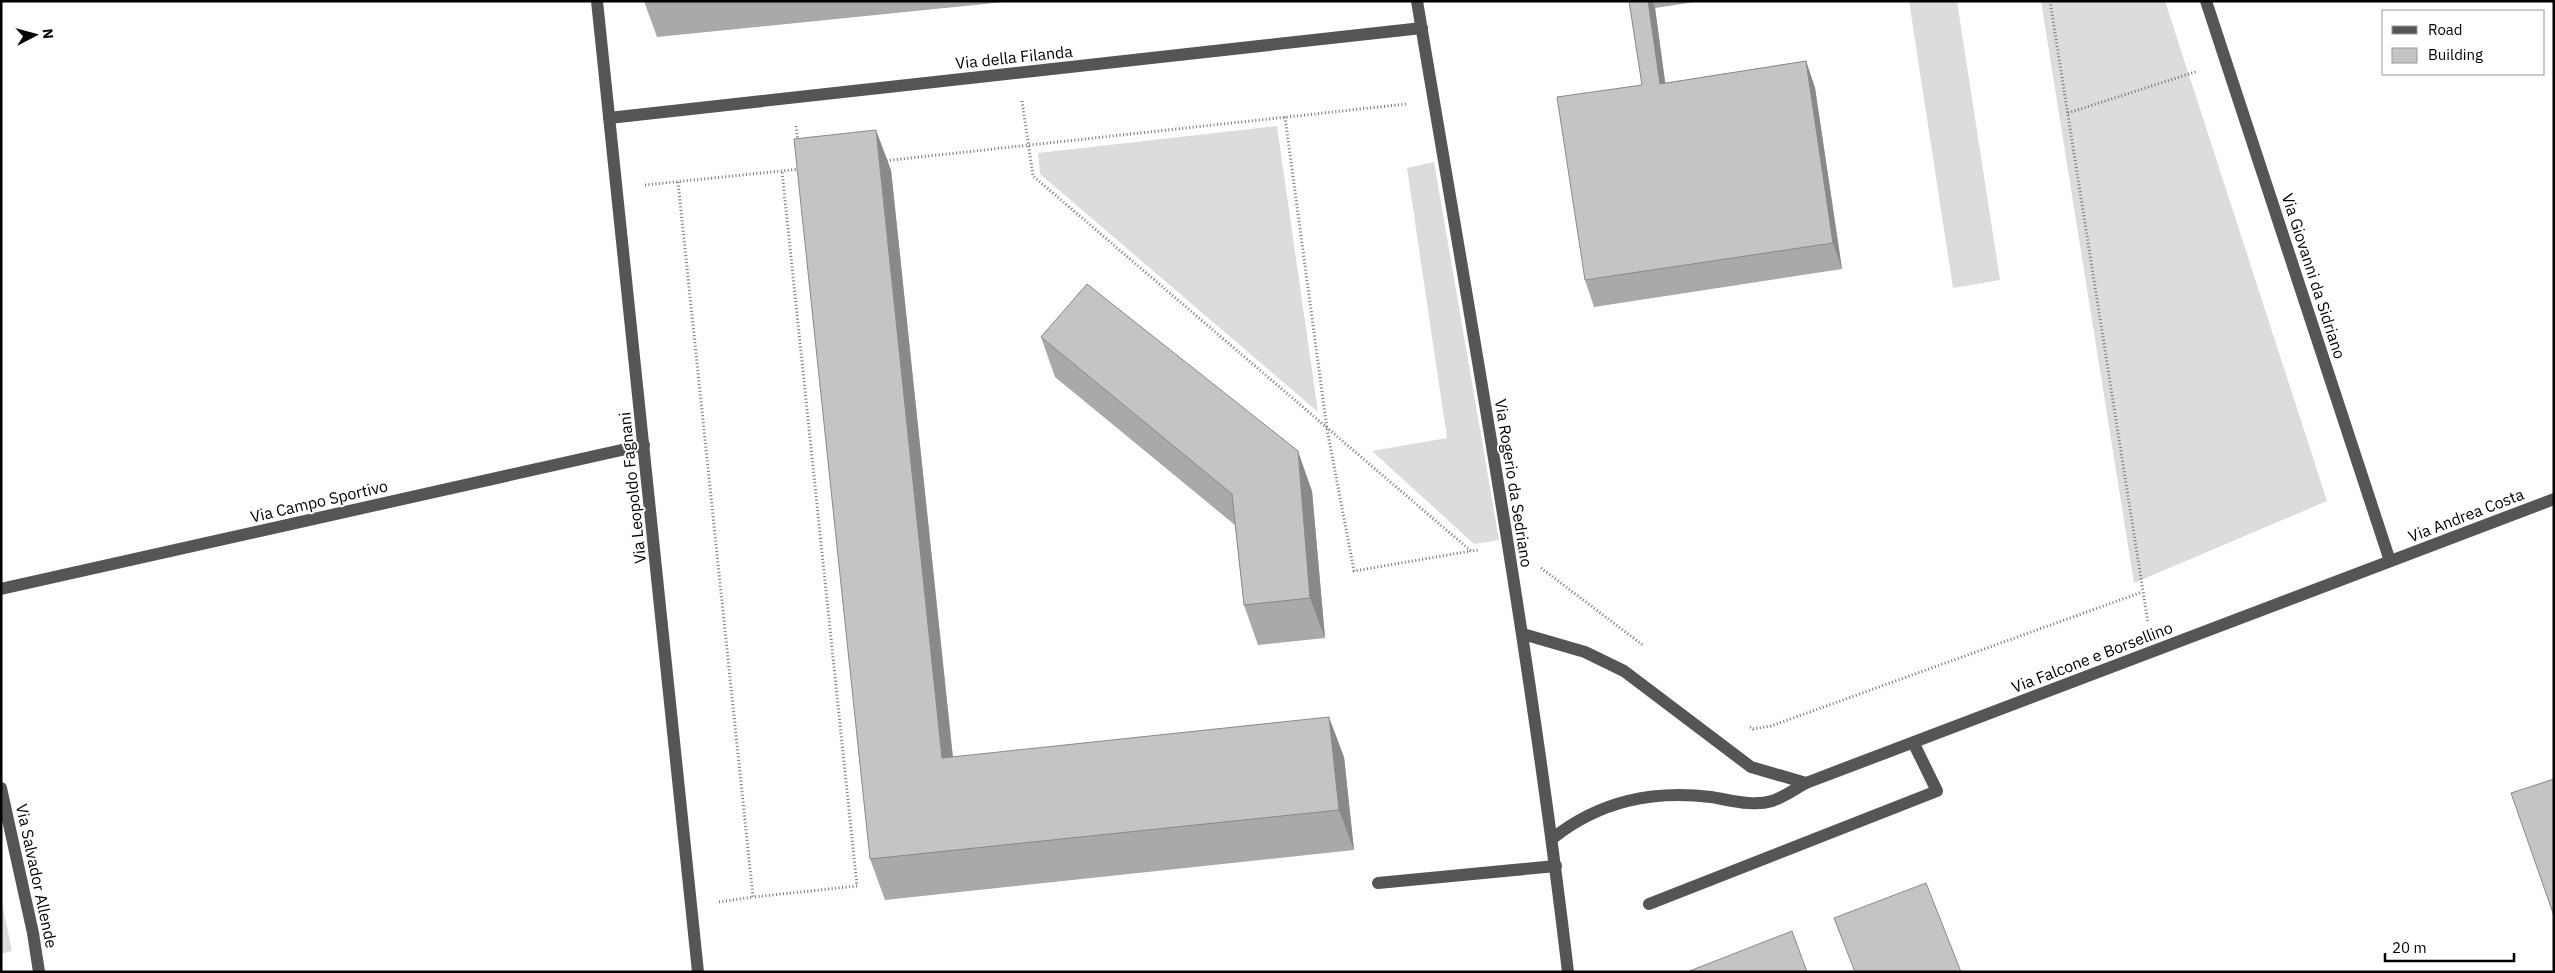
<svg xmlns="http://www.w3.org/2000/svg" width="2555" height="973" font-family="'IBM Plex Sans',sans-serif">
  <rect width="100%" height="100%" fill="#fff"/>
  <g fill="#dcdcdc">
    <path d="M1909,1H1957L2000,280L1953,288Z"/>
    <path d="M2041,1H2165L2327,501L2134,583Z"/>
    <path d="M1277,126L1318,412L1040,174L1038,153Z"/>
    <path d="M1434,162L1499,540L1474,544L1372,451L1447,438L1407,168Z"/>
    <path d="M1,898L12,951L1,954Z"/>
  </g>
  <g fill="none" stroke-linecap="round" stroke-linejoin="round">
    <g stroke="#777" stroke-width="3" stroke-dasharray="1 2.5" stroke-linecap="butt">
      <path d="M2050,1L2148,623"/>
      <path d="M1022,101L1033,176L1471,551L1479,550"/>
      <path d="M2068,113L2198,71"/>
      <path d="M1285,117L1327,429L1354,571L1471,551"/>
      <path d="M796,126L798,142"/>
      <path d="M883,161L1406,104"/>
      <path d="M678,182L753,897L857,886L782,171"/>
      <path d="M645,185L800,169"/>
      <path d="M1541,568L1644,646"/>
      <path d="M1750,727L1753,729L1771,726L2142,592"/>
      <path d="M719,902L753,897"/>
    </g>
    <g stroke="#555" stroke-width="12">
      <path d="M597,1L698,972"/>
      <path d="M1417,1C1471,324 1530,647 1568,972"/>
      <path d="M2206,1L2390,561"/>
      <path d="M609,118L1422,28"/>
      <path d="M1,589L644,445"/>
      <path d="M1523,634L1585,652L1624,671L1751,767L1806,783C1795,789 1784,797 1772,801C1753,807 1730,800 1711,797C1652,790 1600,801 1553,838"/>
      <path d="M1806,783L2554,499"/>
      <path d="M1,788L33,933L39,972"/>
      <path d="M1378,883L1556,866"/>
      <path d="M1649,904L1937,791L1914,744"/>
    </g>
  </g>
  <g fill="#a9a9a9">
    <path d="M644,1H1014L657,37Z"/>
    <path d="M1629,1H1702L1655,8L1665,83L1806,61L1815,88L1842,269L1594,307L1585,280L1642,85Z"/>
    <path d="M891,170L953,757H1344L1354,850L885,900L870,859Z"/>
    <path d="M1041,337L1312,491L1325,638L1258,645L1244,605L1235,525L1055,377Z"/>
  </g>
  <g fill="#898989">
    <path d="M1648,1H1652L1655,8L1669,110L1660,84Z"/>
    <path d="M1806,61L1815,88L1842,269L1833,243Z"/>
    <path d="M876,130L891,170L957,798L942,758Z"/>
    <path d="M1298,451L1312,491L1325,638L1310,598Z"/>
    <path d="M1329,717L1344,757L1354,850L1339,810Z"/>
  </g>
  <g fill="#c4c4c4" stroke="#898989">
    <path d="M1629,1H1648L1660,84L1806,61L1833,243L1585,280L1557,97L1642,85Z"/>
    <path d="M876,130L942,758L1329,717L1339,810L870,859L794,139Z"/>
    <path d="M1087,284L1298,451L1310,598L1244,605L1232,494L1041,337Z"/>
    <path d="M2554,779V916L2511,793Z"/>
    <path d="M1926,883L1961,972H1855L1834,918Z"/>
    <path d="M1792,931L1807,972H1687Z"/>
  </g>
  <g text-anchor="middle" stroke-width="4" stroke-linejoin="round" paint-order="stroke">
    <g font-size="16" fill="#000" stroke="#fff">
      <text transform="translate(1014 57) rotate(-6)" y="6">Via della Filanda</text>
      <text transform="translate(2314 276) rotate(72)" y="6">Via Giovanni da Sidriano</text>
      <text transform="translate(1514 483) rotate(81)" y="6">Via Rogerio da Sedriano</text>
      <text transform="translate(632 488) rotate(-96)" y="6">Via Leopoldo Fagnani</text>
      <text transform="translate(319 501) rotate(-13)" y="6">Via Campo Sportivo</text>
      <text transform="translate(2466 515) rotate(-21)" y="6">Via Andrea Costa</text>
      <text transform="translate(2092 657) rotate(-21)" y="6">Via Falcone e Borsellino</text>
      <text transform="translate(37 876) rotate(78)" y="6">Via Salvador Allende</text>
    </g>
  </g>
  <rect width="2555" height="973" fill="none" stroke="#000000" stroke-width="5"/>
  <rect x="2382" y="10" width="162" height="65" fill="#ffffff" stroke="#999999"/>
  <rect x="2392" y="26" width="25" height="8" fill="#555555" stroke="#999999"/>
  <text x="2428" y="35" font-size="15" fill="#000000">Road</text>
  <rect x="2392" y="48" width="25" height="15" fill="#c4c4c4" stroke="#999999"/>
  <text x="2428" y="60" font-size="15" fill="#000000">Building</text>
  <g transform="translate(35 35) rotate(84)" stroke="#ffffff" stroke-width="4" paint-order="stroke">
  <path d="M0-4L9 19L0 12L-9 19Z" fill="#000000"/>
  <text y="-8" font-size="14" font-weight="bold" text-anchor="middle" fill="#000000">N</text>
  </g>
  <path d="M2385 953v8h129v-8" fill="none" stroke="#000000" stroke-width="2.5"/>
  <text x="2392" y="953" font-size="15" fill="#000000" stroke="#ffffff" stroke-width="4" paint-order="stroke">20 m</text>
</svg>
